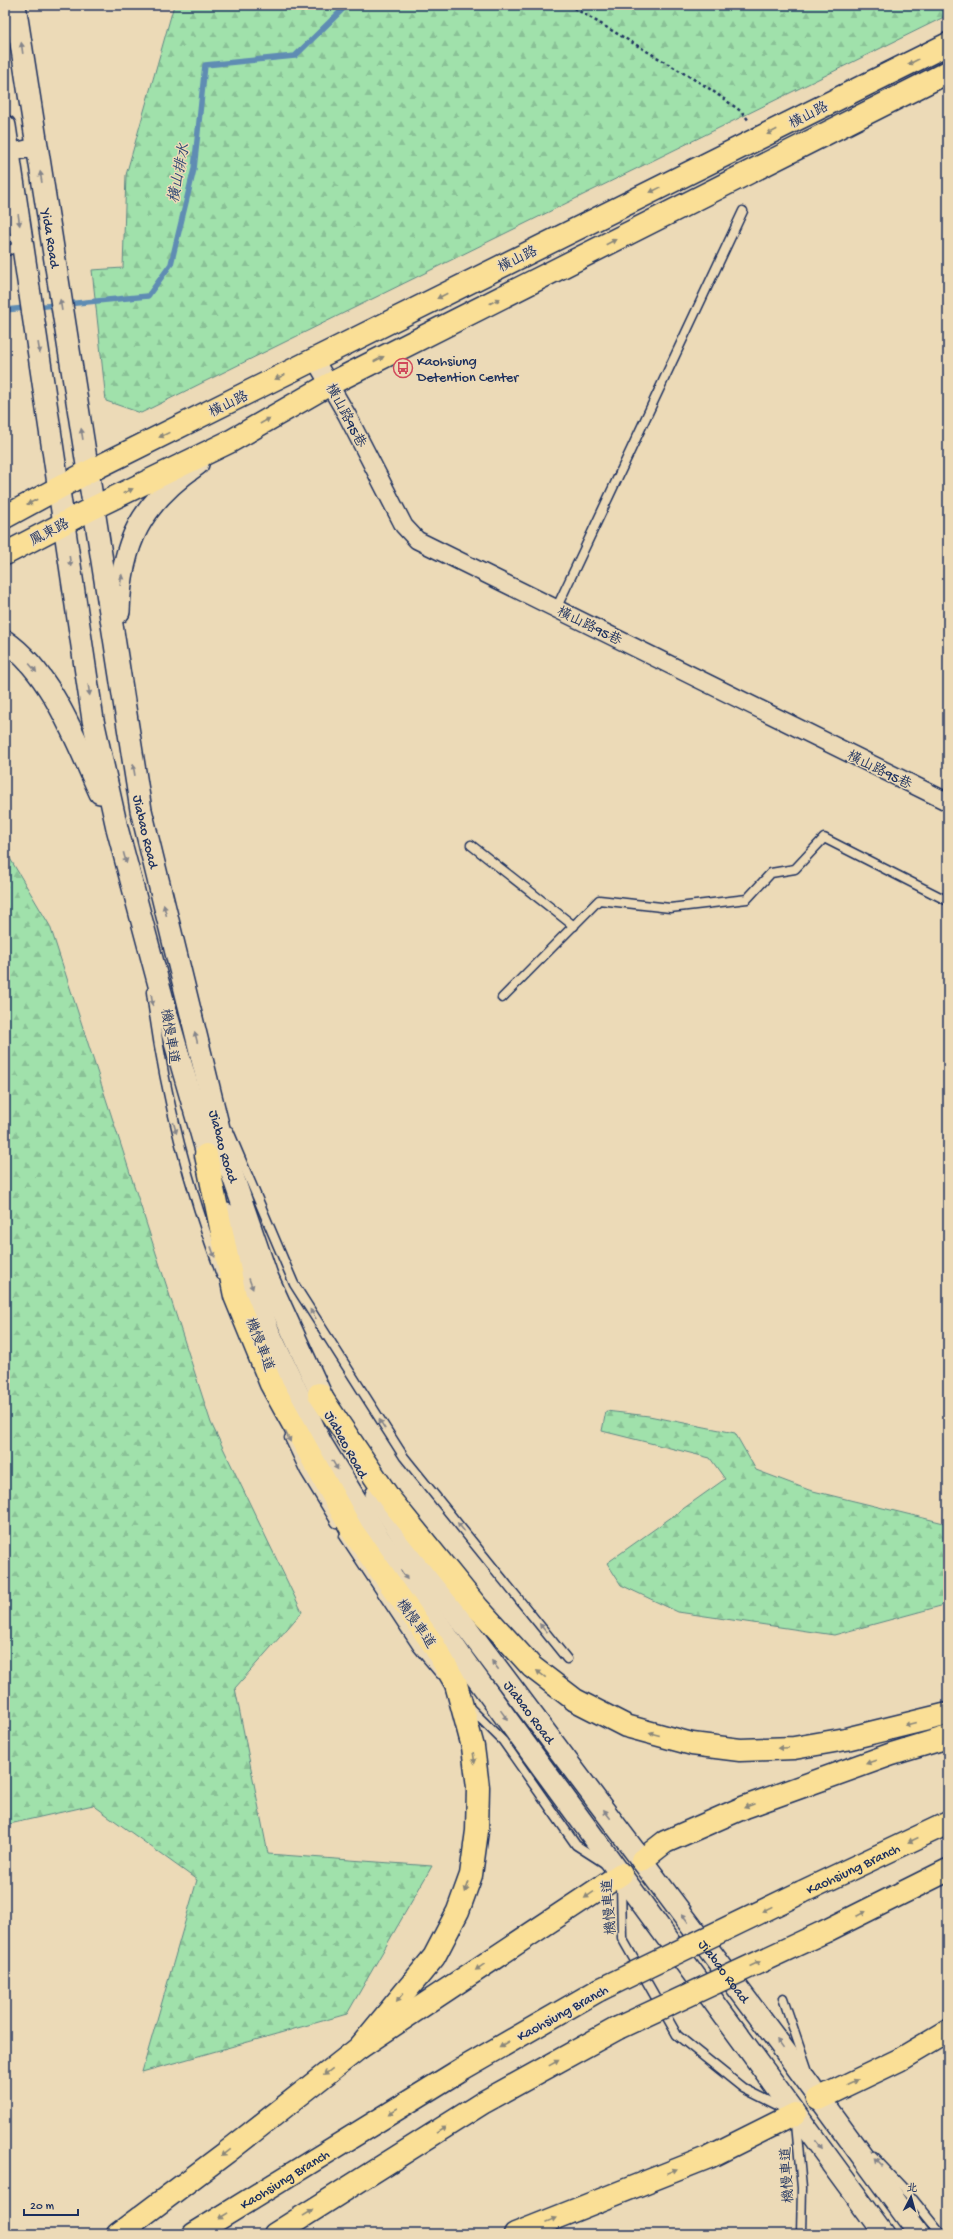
<svg xmlns="http://www.w3.org/2000/svg" width="953" height="2239" font-family="'Gochi Hand','LXGW WenKai TC',sans-serif">
  <defs>
    <pattern id="forest-firs" width="22" height="20" patternUnits="userSpaceOnUse"><rect width="22" height="20" fill="#a0e1ab"/><path d="M5 1l3.5 6h-7zM16 11l3.5 6h-7z" fill="#89c196"/></pattern>
  </defs>
  <rect width="100%" height="100%" fill="#ecdab7"/>
  <filter id="ink" filterUnits="userSpaceOnUse"><feTurbulence type="fractalNoise" baseFrequency=".025" numOctaves="2"/><feDisplacementMap in="SourceGraphic" scale="8" xChannelSelector="R" yChannelSelector="G"/><feConvolveMatrix kernelMatrix="1 2 1 2 8 2 1 2 1" color-interpolation-filters="sRGB"/></filter>
  <g filter="url(#ink)">
    <g fill="url(#forest-firs)" stroke="#5e8884">
      <path d="M174,5H948V15L141,413L106,401L92,270L123,268L126,175Z"/>
      <path d="M5,850L50,926L211,1423L302,1612L235,1688L268,1854L432,1866L347,2014L142,2072L197,1880L93,1805L5,1825Z"/>
      <path d="M606,1411L649,1416L735,1433L756,1470L809,1490L948,1524V1604L834,1635L678,1612L621,1585L607,1563L725,1479L710,1458L602,1431Z"/>
    </g>
    <g fill="none" stroke-linecap="round" stroke-linejoin="round">
      <path stroke="#5f8cb3" stroke-width="5.5" d="M5,310L148,296L171,264L194,169L205,65L295,56L347,5"/>
      <g stroke="#1b2f5e" stroke-width="11">
        <g id="service">
          <path d="M5,252L23,244"/>
          <path d="M556,609L743,211"/>
          <path d="M471,845L574,926"/>
          <path d="M151,992C163,1089 187,1183 221,1275"/>
          <path d="M502,998L599,900L670,908L747,899L771,873L795,869L824,838L948,901"/>
          <path d="M229,1131L294,1284L404,1457L567,1659"/>
          <path d="M289,1438L305,1472L336,1523"/>
          <path d="M344,1536L418,1648L440,1674"/>
          <path d="M469,1707L503,1741L576,1845L604,1863"/>
          <path d="M621,1882L622,1938L677,2035L743,2088L785,2109"/>
          <path d="M783,1998L808,2071"/>
          <path d="M796,2124L802,2188L801,2234"/>
          <path d="M873,2156L908,2193L941,2234"/>
        </g>
      </g>
      <g stroke="#1b2f5e" stroke-width="20">
        <g id="minor">
          <path d="M9,153L36,147"/>
          <path d="M315,360L347,415L404,526L417,540L948,802"/>
        </g>
      </g>
      <g stroke="#1b2f5e" stroke-width="24">
        <g id="tertiary">
          <path id="s1" d="M15,5L141,810L225,1153L267,1276L328,1410"/>
          <path d="M5,126L93,720L117,828L167,1015L212,1171"/>
          <path d="M119,612C121,542 141,504 198,464"/>
          <path d="M5,641C52,673 77,743 100,793"/>
          <path d="M226,1214L269,1332L321,1443L379,1538L465,1662L884,2234"/>
          <path id="s2" d="M376,1495L428,1576L779,2043L919,2234"/>
        </g>
      </g>
      <g stroke="#1b2f5e" stroke-width="25">
        <g id="primary">
          <path d="M5,517L88,472L948,44"/>
          <path d="M5,554L93,508L231,441L330,384L948,72"/>
        </g>
      </g>
      <g stroke="#1b2f5e" stroke-width="25">
        <g id="motorway">
          <path d="M206,1155L235,1296L271,1384L353,1532L433,1644L456,1684L473,1747L478,1787L477,1831L471,1875L458,1911L434,1957L359,2048"/>
          <path d="M319,1394L389,1498L478,1608L532,1667L575,1700L626,1726L692,1744L740,1750L794,1748L846,1739L948,1714"/>
          <path d="M642,1860L665,1842L745,1807L892,1754L948,1737"/>
          <path id="s3" d="M802,1892L948,1823"/>
          <path d="M826,1931L948,1870"/>
          <path d="M818,2099L899,2060L948,2031"/>
          <path d="M118,2234L227,2152L359,2048L621,1874"/>
          <path id="s4" d="M194,2234L462,2069L599,1990"/>
          <path d="M275,2234L484,2102L618,2028"/>
          <path d="M515,2234L709,2157L795,2114"/>
        </g>
      </g>
      <path stroke="#1b2f5e" stroke-width="2.5" stroke-dasharray="3 3" stroke-linecap="butt" d="M569,5L707,87L742,112L749,121"/>
      <use href="#service" stroke="#ecdab7" stroke-width="8"/>
      <use href="#minor" stroke="#ecdab7" stroke-width="17"/>
      <use href="#tertiary" stroke="#ecdab7" stroke-width="21"/>
      <use href="#primary" stroke="#fadf96" stroke-width="22"/>
      <use href="#motorway" stroke="#fadf96" stroke-width="22"/>
      <g stroke="#1b2f5e" stroke-width="25" stroke-linecap="butt">
        <g id="motorway-bridge">
          <path d="M599,1990L802,1892"/>
          <path d="M618,2028L826,1931"/>
        </g>
      </g>
      <use href="#motorway-bridge" stroke="#fadf96" stroke-width="22"/>
    </g>
    <defs><path id="oneway-solid" d="M-6-.8H1V-3.2L6.5 0L1 3.2V.8H-6Z"/></defs>
    <g fill="#84848a">
      <use href="#oneway-solid" transform="translate(22 48) rotate(-98)"/>
      <use href="#oneway-solid" transform="translate(41 177) rotate(-99)"/>
      <use href="#oneway-solid" transform="translate(19 220) rotate(82)"/>
      <use href="#oneway-solid" transform="translate(61 305) rotate(-99)"/>
      <use href="#oneway-solid" transform="translate(39 348) rotate(81)"/>
      <use href="#oneway-solid" transform="translate(82 434) rotate(-99)"/>
      <use href="#oneway-solid" transform="translate(70 561) rotate(82)"/>
      <use href="#oneway-solid" transform="translate(121 580) rotate(-81)"/>
      <use href="#oneway-solid" transform="translate(33 668) rotate(50)"/>
      <use href="#oneway-solid" transform="translate(89 690) rotate(82)"/>
      <use href="#oneway-solid" transform="translate(134 770) rotate(-99)"/>
      <use href="#oneway-solid" transform="translate(125 858) rotate(74)"/>
      <use href="#oneway-solid" transform="translate(165 910) rotate(-104)"/>
      <use href="#oneway-solid" transform="translate(152 1000) rotate(83)"/>
      <use href="#oneway-solid" transform="translate(196 1037) rotate(-104)"/>
      <use href="#oneway-solid" transform="translate(175 1128) rotate(74)"/>
      <use href="#oneway-solid" transform="translate(213 1252) rotate(70)"/>
      <use href="#oneway-solid" transform="translate(251 1284) rotate(70)"/>
      <use href="#oneway-solid" transform="translate(313 1314) rotate(-122)"/>
      <use href="#oneway-solid" transform="translate(382 1424) rotate(-122)"/>
      <use href="#oneway-solid" transform="translate(288 1437) rotate(64)"/>
      <use href="#oneway-solid" transform="translate(335 1465) rotate(59)"/>
      <use href="#oneway-solid" transform="translate(461 1527) rotate(-129)"/>
      <use href="#oneway-solid" transform="translate(404 1575) rotate(55)"/>
      <use href="#oneway-solid" transform="translate(543 1628) rotate(-129)"/>
      <use href="#oneway-solid" transform="translate(495 1665) rotate(-127)"/>
      <use href="#oneway-solid" transform="translate(504 1715) rotate(54)"/>
      <use href="#oneway-solid" transform="translate(607 1814) rotate(-127)"/>
      <use href="#oneway-solid" transform="translate(685 1918) rotate(-127)"/>
      <use href="#oneway-solid" transform="translate(780 2044) rotate(-126)"/>
      <use href="#oneway-solid" transform="translate(818 2145) rotate(53)"/>
      <use href="#oneway-solid" transform="translate(879 2162) rotate(-134)"/>
    </g>
    <g fill="#8a877a">
      <use href="#oneway-solid" transform="translate(913 62) rotate(153)"/>
      <use href="#oneway-solid" transform="translate(772 132) rotate(153)"/>
      <use href="#oneway-solid" transform="translate(655 190) rotate(154)"/>
      <use href="#oneway-solid" transform="translate(611 242) rotate(-27)"/>
      <use href="#oneway-solid" transform="translate(442 296) rotate(153)"/>
      <use href="#oneway-solid" transform="translate(495 301) rotate(-27)"/>
      <use href="#oneway-solid" transform="translate(379 359) rotate(-27)"/>
      <use href="#oneway-solid" transform="translate(280 377) rotate(154)"/>
      <use href="#oneway-solid" transform="translate(265 421) rotate(-30)"/>
      <use href="#oneway-solid" transform="translate(164 435) rotate(154)"/>
      <use href="#oneway-solid" transform="translate(128 491) rotate(-26)"/>
      <use href="#oneway-solid" transform="translate(32 502) rotate(152)"/>
      <use href="#oneway-solid" transform="translate(541 1674) rotate(-143)"/>
      <use href="#oneway-solid" transform="translate(910 1724) rotate(166)"/>
      <use href="#oneway-solid" transform="translate(654 1734) rotate(-165)"/>
      <use href="#oneway-solid" transform="translate(783 1748) rotate(178)"/>
      <use href="#oneway-solid" transform="translate(474 1758) rotate(82)"/>
      <use href="#oneway-solid" transform="translate(871 1762) rotate(160)"/>
      <use href="#oneway-solid" transform="translate(749 1806) rotate(159)"/>
      <use href="#oneway-solid" transform="translate(913 1840) rotate(155)"/>
      <use href="#oneway-solid" transform="translate(467 1887) rotate(109)"/>
      <use href="#oneway-solid" transform="translate(589 1895) rotate(146)"/>
      <use href="#oneway-solid" transform="translate(767 1909) rotate(154)"/>
      <use href="#oneway-solid" transform="translate(861 1914) rotate(-27)"/>
      <use href="#oneway-solid" transform="translate(755 1964) rotate(-25)"/>
      <use href="#oneway-solid" transform="translate(480 1967) rotate(146)"/>
      <use href="#oneway-solid" transform="translate(400 1997) rotate(130)"/>
      <use href="#oneway-solid" transform="translate(504 2044) rotate(150)"/>
      <use href="#oneway-solid" transform="translate(554 2063) rotate(-29)"/>
      <use href="#oneway-solid" transform="translate(328 2072) rotate(142)"/>
      <use href="#oneway-solid" transform="translate(853 2082) rotate(-25)"/>
      <use href="#oneway-solid" transform="translate(393 2111) rotate(148)"/>
      <use href="#oneway-solid" transform="translate(441 2129) rotate(-32)"/>
      <use href="#oneway-solid" transform="translate(226 2153) rotate(142)"/>
      <use href="#oneway-solid" transform="translate(672 2171) rotate(-22)"/>
      <use href="#oneway-solid" transform="translate(308 2213) rotate(-32)"/>
      <use href="#oneway-solid" transform="translate(223 2216) rotate(148)"/>
      <use href="#oneway-solid" transform="translate(551 2220) rotate(-22)"/>
    </g>
  </g>
  <defs>
    <g id="bus-ring" transform="scale(1)"><circle r="9.5" fill="#ecdab7" stroke="#d1495b" stroke-width="1.5"/><path d="M-5-6H5V4H4V6H2V4H-2V6H-4V4H-5ZM-3.5-4V0h7V-4ZM-3.5 1.2v1.5H-2V1.2ZM2 1.2v1.5H3.5V1.2Z" fill="#d1495b"/></g>
  </defs>
  <g fill-rule="evenodd">
    <use href="#bus-ring" x="403" y="368"/>
  </g>
  <g text-anchor="middle" stroke-width="3" stroke-linejoin="round" paint-order="stroke">
    <g font-size="14" fill="#1b2f5e" stroke="#ecdab7">
      <text transform="translate(808 114) rotate(-27)" y="5">橫山路</text>
      <text dy="5" stroke="none"><textPath href="#s1" startOffset="236">Yida Road</textPath></text>
      <text transform="translate(517 258) rotate(-26)" y="5">橫山路</text>
      <text transform="translate(228 403) rotate(-26)" y="5">橫山路</text>
      <text transform="translate(347 415) rotate(62)" y="5">橫山路95巷</text>
      <text transform="translate(49 531) rotate(-28)" y="5">鳳東路</text>
      <text transform="translate(590 625) rotate(26)" y="5">橫山路95巷</text>
      <text transform="translate(880 769) rotate(26)" y="5">橫山路95巷</text>
      <text dy="5" stroke="none"><textPath href="#s1" startOffset="837">Jiabao Road</textPath></text>
      <text transform="translate(171 1036) rotate(81)" y="5">機慢車道</text>
      <text dy="5" stroke="none"><textPath href="#s1" startOffset="1161">Jiabao Road</textPath></text>
      <text transform="translate(261 1344) rotate(69)" y="5">機慢車道</text>
      <text transform="translate(347 1444) rotate(61)" y="5">Jiabao Road</text>
      <text transform="translate(417 1623) rotate(55)" y="5">機慢車道</text>
      <text dy="5" stroke="none"><textPath href="#s2" startOffset="266">Jiabao Road</textPath></text>
      <text dy="5" stroke="none"><textPath href="#s3" startOffset="56">Kaohsiung Branch</textPath></text>
      <text transform="translate(608 1907) rotate(-94)" y="5">機慢車道</text>
      <text dy="5" stroke="none"><textPath href="#s2" startOffset="590">Jiabao Road</textPath></text>
      <text transform="translate(562 2012) rotate(-29)" y="5">Kaohsiung Branch</text>
      <text transform="translate(786 2175) rotate(-93)" y="5">機慢車道</text>
      <text dy="5" stroke="none"><textPath href="#s4" startOffset="106">Kaohsiung Branch</textPath></text>
    </g>
    <g font-size="14" fill="#1b2f5e" stroke="#ecdab7" text-anchor="start">
      <text x="417" y="365">Kaohsiung<tspan x="417" dy="16">Detention Center</tspan></text>
    </g>
    <g font-size="15" font-style="italic" fill="#2c4673" stroke="#ecdab7">
      <text transform="translate(178 173) rotate(-79)" y="5">橫山排水</text>
    </g>
  </g>
  <rect width="953" height="2239" fill="none" stroke="#ecdab7" stroke-width="20"/>
  <rect x="10" y="10" width="933" height="2219" fill="none" stroke="#1b2f5e" stroke-width="1.5" filter="url(#ink)"/>
  <g transform="translate(911 2197) rotate(6)" stroke="#ecdab7" stroke-width="3" paint-order="stroke">
  <path d="M0-3L7 15L0 10L-7 15Z" fill="#1b2f5e"/>
  <text y="-6" font-size="11" font-weight="bold" text-anchor="middle" fill="#1b2f5e">北</text>
  </g>
  <path d="M24 2209v6h54v-6" fill="none" stroke="#1b2f5e" stroke-width="2"/>
  <text x="30" y="2209" font-size="12" fill="#1b2f5e" stroke="#ecdab7" stroke-width="3" paint-order="stroke">20 m</text>
</svg>
